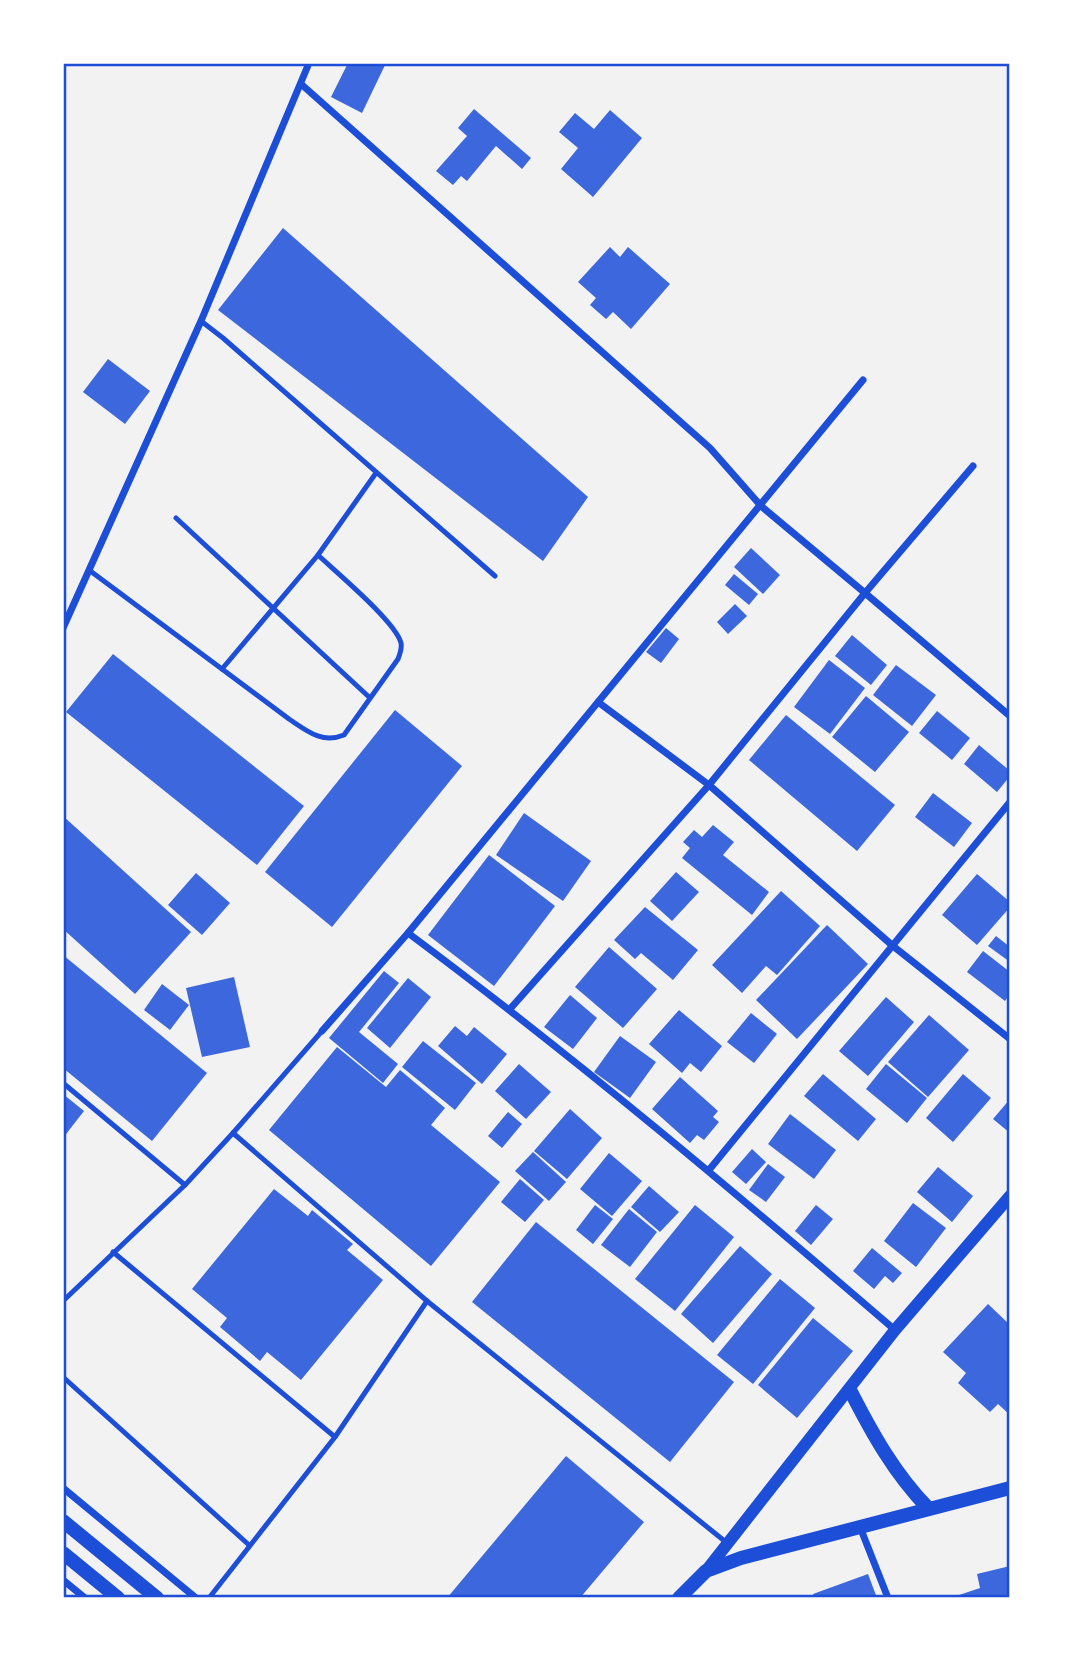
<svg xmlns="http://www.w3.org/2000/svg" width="1073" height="1661" font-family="'Noto Sans',sans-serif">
  <rect width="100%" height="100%" fill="#f2f2f2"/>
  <g fill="#3d67dc">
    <path d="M348,63H386L362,113L331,97Z"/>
    <path d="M474,109L531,158L522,169L496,146L467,181L461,176L453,185L436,171L467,136L458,128Z"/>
    <path d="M610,110L642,138L593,197L561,169L578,148L559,132L575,113L594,129Z"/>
    <path d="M283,228L588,497L543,561L218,310Z"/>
    <path d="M610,247L620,257L628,247L670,284L631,329L613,312L606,319L590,305L596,298L578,282Z"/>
    <path d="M108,359L150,391L125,424L83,392Z"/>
    <path d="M751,548L780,575L763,594L734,567Z"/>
    <path d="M734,574L758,594L749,605L725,585Z"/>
    <path d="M735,604L747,616L728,634L717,622Z"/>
    <path d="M666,628L679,639L661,663L646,652Z"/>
    <path d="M852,635L887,665L871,685L835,656Z"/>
    <path d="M113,654L304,806L257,865L66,712Z"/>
    <path d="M829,660L865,688L830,734L794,707Z"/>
    <path d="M896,665L936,695L912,726L873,695Z"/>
    <path d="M866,696L909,732L875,772L832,737Z"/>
    <path d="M395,710L462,766L332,927L265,872Z"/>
    <path d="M937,711L970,738L952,760L919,733Z"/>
    <path d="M786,715L895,805L857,851L749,760Z"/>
    <path d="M979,745L1010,771V776L997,792L964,764Z"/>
    <path d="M933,793L972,823L954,847L915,817Z"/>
    <path d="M524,813L591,861L563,901L496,855Z"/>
    <path d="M63,816L191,932L135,994L63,929Z"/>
    <path d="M713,825L734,842L723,855L769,892L752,915L682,858L690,848L683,842L694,830L702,837Z"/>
    <path d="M489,855L555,906L494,986L428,935Z"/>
    <path d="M676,872L699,892L672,921L650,901Z"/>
    <path d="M196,873L230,903L202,935L168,905Z"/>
    <path d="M977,874L1010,902V907L977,945L942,915Z"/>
    <path d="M781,891L820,926L777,975L766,966L742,993L712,965Z"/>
    <path d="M645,907L698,950L673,980L641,953L635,959L614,940Z"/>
    <path d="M827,925L868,964L797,1039L756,1000Z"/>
    <path d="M996,936L1010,947V962L988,946Z"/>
    <path d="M609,947L657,989L623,1028L575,987Z"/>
    <path d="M983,951L1010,972V994L1005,1001L967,972Z"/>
    <path d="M63,955L207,1073L152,1141L63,1068Z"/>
    <path d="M384,971L399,983L359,1032L398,1064L383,1083L329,1038Z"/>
    <path d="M234,977L250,1047L202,1057L186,988Z"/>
    <path d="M408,978L431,997L390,1048L367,1028Z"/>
    <path d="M162,984L189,1005L170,1030L144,1010Z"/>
    <path d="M570,995L597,1018L573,1049L544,1027Z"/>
    <path d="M886,997L914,1022L868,1076L839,1051Z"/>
    <path d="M679,1010L722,1046L701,1072L690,1063L682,1073L649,1044Z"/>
    <path d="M751,1013L777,1034L754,1063L727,1042Z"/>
    <path d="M929,1015L969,1050L928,1097L888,1062Z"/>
    <path d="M455,1026L467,1036L474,1027L507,1054L482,1084L438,1046Z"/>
    <path d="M620,1036L656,1062L630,1098L594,1072Z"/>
    <path d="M423,1041L476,1083L455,1110L402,1067Z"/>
    <path d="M337,1047L386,1087L400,1070L445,1108L431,1125L500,1182L431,1266L269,1130Z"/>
    <path d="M519,1064L551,1092L526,1119L495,1091Z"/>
    <path d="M886,1064L927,1098L907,1123L866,1089Z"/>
    <path d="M823,1074L876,1119L858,1141L804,1096Z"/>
    <path d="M963,1074L991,1098L953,1142L926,1118Z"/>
    <path d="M680,1077L718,1111L713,1117L719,1122L704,1140L697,1135L690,1143L652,1109Z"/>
    <path d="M63,1094L84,1111L63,1138Z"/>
    <path d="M1010,1099V1133L993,1119Z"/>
    <path d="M570,1109L602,1138L567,1179L534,1151Z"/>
    <path d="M508,1112L522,1124L502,1148L488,1136Z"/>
    <path d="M790,1114L836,1150L814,1179L768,1144Z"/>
    <path d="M752,1149L766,1162L746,1184L732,1172Z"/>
    <path d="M533,1152L566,1182L549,1201L515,1171Z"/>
    <path d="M609,1153L642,1181L612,1216L580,1189Z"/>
    <path d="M768,1164L785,1177L766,1202L749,1190Z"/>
    <path d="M938,1167L973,1196L952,1222L917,1192Z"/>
    <path d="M520,1179L544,1200L525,1222L501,1202Z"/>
    <path d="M649,1186L679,1212L660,1232L631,1207Z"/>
    <path d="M274,1189L308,1216L312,1210L353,1244L347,1250L383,1280L301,1380L267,1352L260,1361L220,1327L227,1318L192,1289Z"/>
    <path d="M913,1203L946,1228L916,1267L884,1241Z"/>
    <path d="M595,1205L613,1219L593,1244L576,1230Z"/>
    <path d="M695,1205L734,1237L675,1311L635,1279Z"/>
    <path d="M816,1205L833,1219L811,1245L795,1231Z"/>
    <path d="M629,1209L657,1232L630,1267L601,1245Z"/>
    <path d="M536,1222L734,1382L670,1462L472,1302Z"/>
    <path d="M740,1246L772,1274L713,1343L681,1314Z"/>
    <path d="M872,1248L902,1273L893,1283L885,1276L874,1289L853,1271Z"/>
    <path d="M780,1279L815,1308L753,1384L717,1355Z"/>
    <path d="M988,1304L1010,1325V1415L998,1404L990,1412L958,1383L966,1373L943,1352Z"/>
    <path d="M813,1318L853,1351L797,1418L758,1385Z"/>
    <path d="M566,1456L644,1522L580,1598H447Z"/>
    <path d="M1010,1566V1598H950L980,1588L977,1574Z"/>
    <path d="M868,1574L877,1598H814L813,1594Z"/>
  </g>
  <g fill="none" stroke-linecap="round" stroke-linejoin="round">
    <g stroke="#1d4ed8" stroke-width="5">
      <path d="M201,321L223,338L495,576"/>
      <path d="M176,518L369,697"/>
      <path d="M89,570L289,719C307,731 322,744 344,735L398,659C400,654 402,648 401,643C396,622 336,572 318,555L376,473"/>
      <path d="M222,669L318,555"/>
      <path d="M63,1083L185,1185"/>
      <path d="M233,1133L322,1031"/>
      <path d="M113,1252L335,1437"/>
      <path d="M63,1301L185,1185L233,1133L427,1301L335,1437L209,1598"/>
      <path d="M427,1301L727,1543"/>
      <path d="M63,1377L249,1545"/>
    </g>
    <g stroke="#1d4ed8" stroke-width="7">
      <path d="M301,84L710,448L761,506L865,593L709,785L510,1009"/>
      <path d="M973,466L865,593L1010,716"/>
      <path d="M63,628L201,321L309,63"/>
      <path d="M598,702L709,785L893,946L1010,1039"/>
      <path d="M408,933C576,1058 736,1193 895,1330"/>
      <path d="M322,1031L408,933L863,380"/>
      <path d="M709,1170L1010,802"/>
      <path d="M63,1488L196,1598"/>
      <path d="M860,1527L888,1598"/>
      <path d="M63,1580L85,1598"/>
    </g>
    <path stroke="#1d4ed8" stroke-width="12" d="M706,1571L895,1330L1010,1196"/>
    <g stroke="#1d4ed8" stroke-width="14">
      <path d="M850,1390C872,1433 894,1473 928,1508"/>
      <path d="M63,1521L157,1598"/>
      <path d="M63,1553L118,1598"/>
      <path d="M679,1598L706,1571L741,1558L1010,1488"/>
    </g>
  </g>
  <rect width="1073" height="1661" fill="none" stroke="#ffffff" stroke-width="130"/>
  <rect x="65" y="65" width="943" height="1531" fill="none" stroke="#1d4ed8" stroke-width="2.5"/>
</svg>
